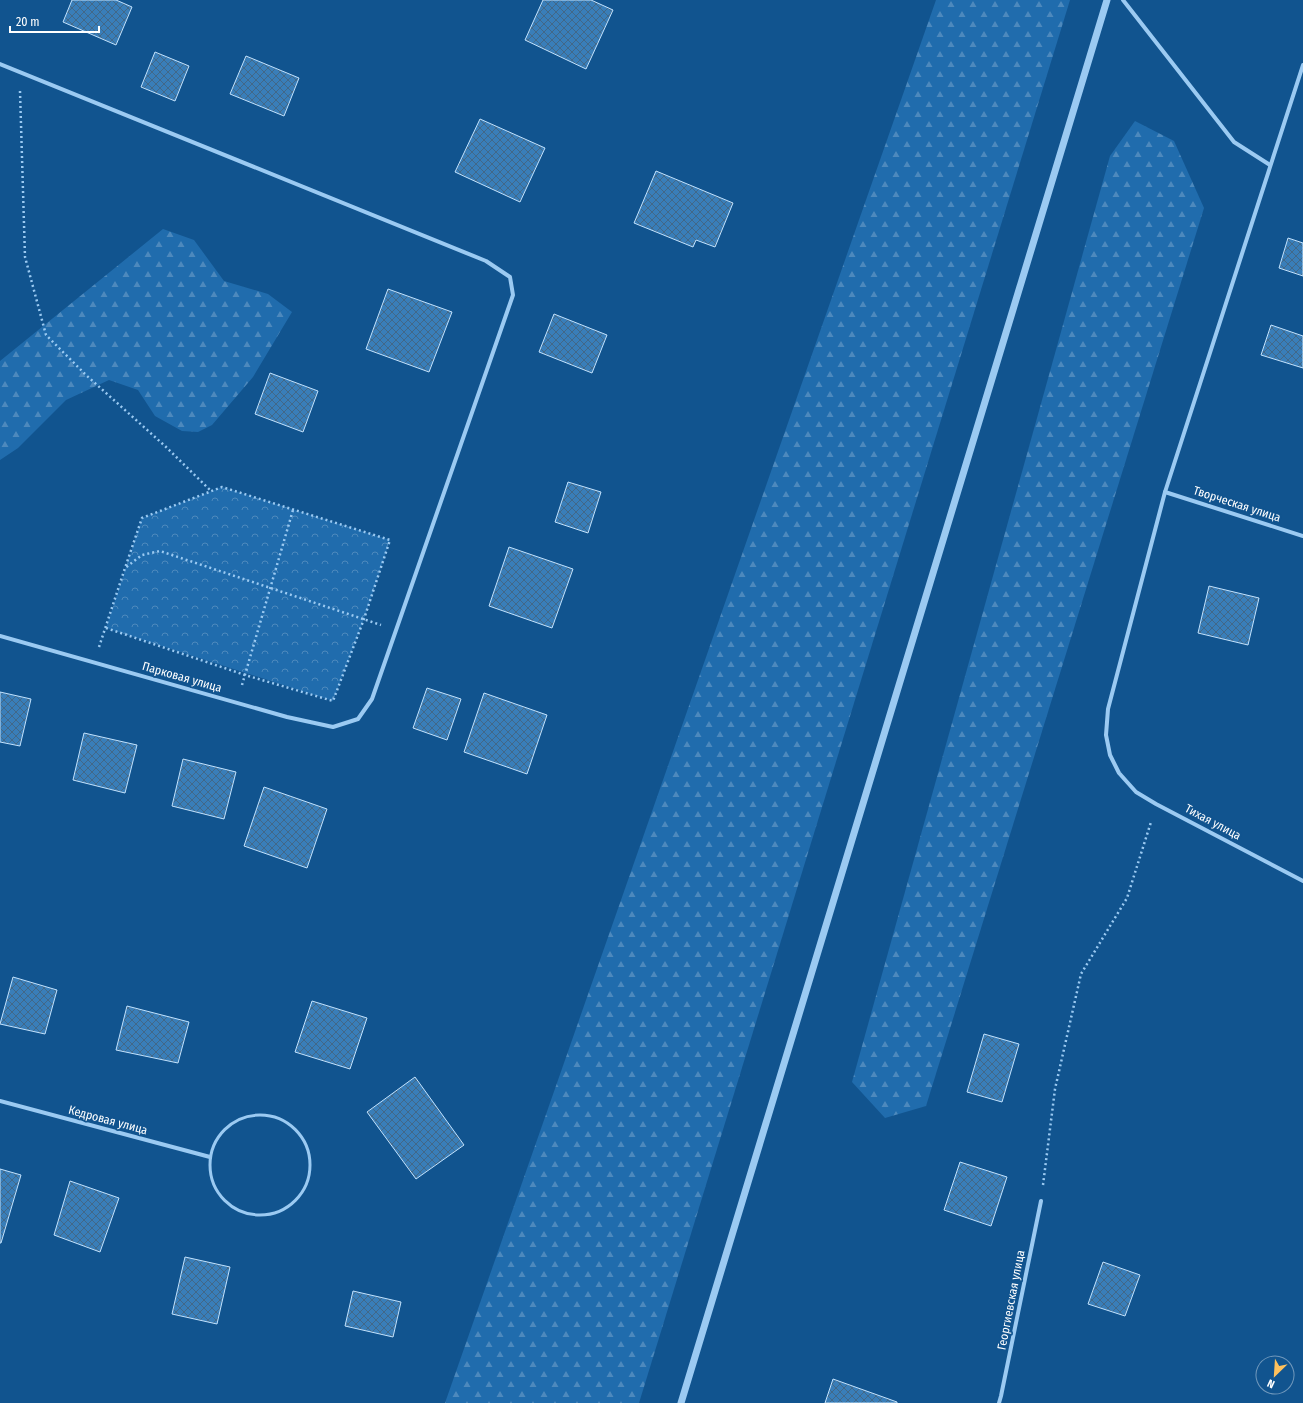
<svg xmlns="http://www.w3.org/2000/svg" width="1303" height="1403" font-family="'Fira Sans Condensed',sans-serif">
  <defs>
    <pattern id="forest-firs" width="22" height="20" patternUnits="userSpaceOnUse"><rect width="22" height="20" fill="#206cad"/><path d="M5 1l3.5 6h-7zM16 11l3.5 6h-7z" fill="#4d89bd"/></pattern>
    <pattern id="park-crowns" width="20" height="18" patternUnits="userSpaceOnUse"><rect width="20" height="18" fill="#206cad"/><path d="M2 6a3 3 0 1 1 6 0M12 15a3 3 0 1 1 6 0" fill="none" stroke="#4d89bd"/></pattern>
    <pattern id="building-cross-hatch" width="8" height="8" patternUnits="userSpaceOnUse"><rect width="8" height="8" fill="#397eb9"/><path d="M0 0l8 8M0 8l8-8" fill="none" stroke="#426888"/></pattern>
  </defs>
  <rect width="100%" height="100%" fill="#11548f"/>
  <g fill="url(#forest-firs)">
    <path d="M936,0H1070L639,1403H445Z"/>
    <path d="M1135,121L1174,141L1204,208L926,1106L885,1118L852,1082L1110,156Z"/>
    <path d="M163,229L194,240L224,281L268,294L292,312L253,377L212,425L198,432L182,431L155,416L138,390L109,380L66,400L18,448L0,460V361Z"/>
  </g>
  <path fill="url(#park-crowns)" d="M222,487L390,540L364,619L333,701L106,628L142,518Z"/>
  <g fill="url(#building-cross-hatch)" stroke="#c2e2fd">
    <path d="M72,0H116L132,7L116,45L63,22Z"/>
    <path d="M543,0H591L613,10L586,69L525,40Z"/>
    <path d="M155,52L189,66L175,101L141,87Z"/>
    <path d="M246,56L299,78L284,116L230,94Z"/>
    <path d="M480,119L545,148L520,202L455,172Z"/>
    <path d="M656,171L733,203L715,247L696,240L693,247L634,223Z"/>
    <path d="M1288,238L1303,243V276L1279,268Z"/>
    <path d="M388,289L452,312L429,372L366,349Z"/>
    <path d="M554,314L607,335L592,373L539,352Z"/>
    <path d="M1271,325L1303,336V368L1261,355Z"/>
    <path d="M270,373L318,391L303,432L255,414Z"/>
    <path d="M568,482L601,492L588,533L555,522Z"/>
    <path d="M509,547L573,569L552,628L489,606Z"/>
    <path d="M1209,586L1259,598L1248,645L1198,633Z"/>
    <path d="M427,688L461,699L447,740L413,728Z"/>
    <path d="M0,692L31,699L20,746L0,742Z"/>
    <path d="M484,693L547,715L527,774L464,752Z"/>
    <path d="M84,733L137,745L125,793L73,780Z"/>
    <path d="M183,759L236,772L224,819L172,806Z"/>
    <path d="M264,787L327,809L307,868L244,846Z"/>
    <path d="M13,977L57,990L45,1034L0,1024Z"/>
    <path d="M312,1001L367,1018L350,1069L295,1052Z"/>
    <path d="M127,1006L189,1022L178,1063L116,1050Z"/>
    <path d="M984,1034L1019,1044L1002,1102L967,1092Z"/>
    <path d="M415,1077L464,1145L416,1179L367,1112Z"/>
    <path d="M960,1162L1007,1177L991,1226L944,1210Z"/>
    <path d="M0,1169L21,1175L1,1243H0Z"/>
    <path d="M70,1181L119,1198L100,1252L54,1235Z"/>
    <path d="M185,1257L230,1267L217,1324L172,1314Z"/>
    <path d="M1103,1262L1140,1275L1125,1316L1088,1304Z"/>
    <path d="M353,1291L401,1302L393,1337L345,1326Z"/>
    <path d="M833,1379L897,1402V1403H825Z"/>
  </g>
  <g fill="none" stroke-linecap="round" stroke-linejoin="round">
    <g stroke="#9bcaf2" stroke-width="2.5" stroke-dasharray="2 3" stroke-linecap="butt">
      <path d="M20,91L25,257L46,335L86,375L165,446L211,491"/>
      <path d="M106,628L245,675L333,701L364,619L390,540L222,487L142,518L125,568"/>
      <path d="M99,647L125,568L142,555L160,551L381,625"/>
      <path d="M242,685L293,510"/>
      <path d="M1043,1185L1055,1089L1081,974L1127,898L1151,822"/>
    </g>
    <circle stroke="#9bcaf2" stroke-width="3" cx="260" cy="1165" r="50"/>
    <g stroke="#9bcaf2" stroke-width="4">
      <path d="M1123,0L1234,142L1270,165"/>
      <path d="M0,64L486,261L510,277L513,295L372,699L358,719L333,727L287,717L0,636"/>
      <path d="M1303,65L1165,492L1108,709L1106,735L1110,755L1119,773L1136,792L1156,804L1303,881"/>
      <path d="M1165,492L1303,536"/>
      <path d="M0,1101L210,1157"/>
      <path d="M999,1403L1001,1396L1041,1201"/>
    </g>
    <path stroke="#9bcaf2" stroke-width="7" d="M681,1403L1107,0"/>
  </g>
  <g text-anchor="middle" stroke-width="3.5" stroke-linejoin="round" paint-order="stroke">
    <g font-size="12" fill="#fff" stroke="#11548f">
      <text transform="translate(1237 504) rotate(18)" y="4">Творческая улица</text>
      <text transform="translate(182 677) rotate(16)" y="4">Парковая улица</text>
      <text transform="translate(1213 822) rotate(28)" y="4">Тихая улица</text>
      <text transform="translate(108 1120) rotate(15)" y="4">Кедровая улица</text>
      <text transform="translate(1011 1300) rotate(-79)" y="4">Георгиевская улица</text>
    </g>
  </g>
  <g transform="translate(1275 1375) rotate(205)"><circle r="19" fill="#11548f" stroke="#7098bc"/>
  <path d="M0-3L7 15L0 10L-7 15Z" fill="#ffc15c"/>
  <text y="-6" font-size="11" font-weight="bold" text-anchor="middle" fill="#ffffff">N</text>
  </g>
  <path d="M10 26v6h89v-6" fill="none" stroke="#ffffff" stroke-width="2"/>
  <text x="16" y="26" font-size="12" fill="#ffffff" stroke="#11548f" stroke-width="3" paint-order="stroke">20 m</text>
</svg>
